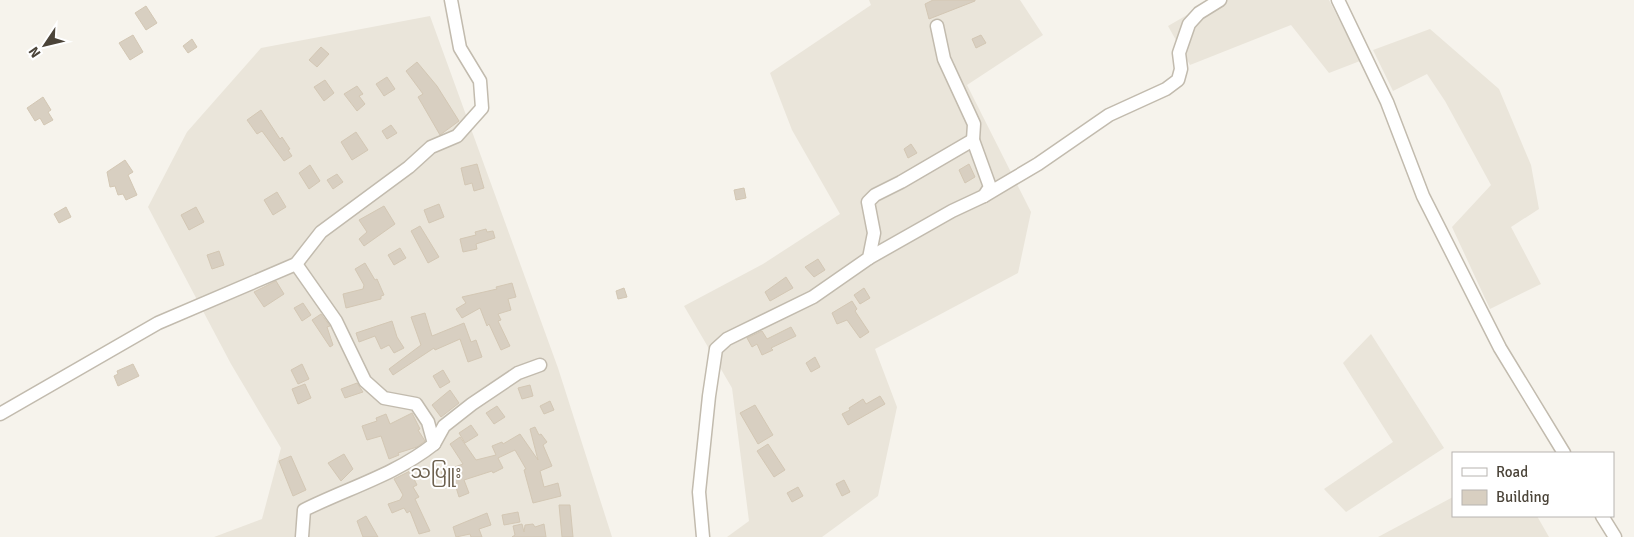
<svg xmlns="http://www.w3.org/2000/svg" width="1634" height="537" font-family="Signika,'Noto Sans Myanmar',sans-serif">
  <rect width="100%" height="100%" fill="#f6f3ec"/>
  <g fill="#eae5da">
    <path d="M869,0H1020L1043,35L967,85L1031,212L1018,273L875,349L897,407L878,496L822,537H727L749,521L732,388L684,306L763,264L840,214L792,130L770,73L871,5Z"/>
    <path d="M1213,0H1329L1360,61L1329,73L1291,25L1190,65L1168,26Z"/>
    <path d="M430,16L558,368L612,537H214L262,519L281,448L231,364L148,207L187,132L261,48Z"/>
    <path d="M1430,29L1499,89L1531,165L1539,209L1511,227L1541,284L1490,309L1452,227L1491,185L1445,101L1427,74L1393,91L1373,50Z"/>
    <path d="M1371,334L1444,448L1346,512L1324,489L1393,442L1343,363Z"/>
    <path d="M1453,497V516H1537L1549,537H1378Z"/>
  </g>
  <g fill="#d8cfc1" stroke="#d3c7b4">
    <path d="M933,0H975V1L929,19L925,4Z"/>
    <path d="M146,6L157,23L146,30L135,13Z"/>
    <path d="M133,35L143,52L130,60L119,43Z"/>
    <path d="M981,35L986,43L976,48L972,39Z"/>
    <path d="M192,39L197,47L188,53L183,46Z"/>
    <path d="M321,47L329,54L317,67L309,60Z"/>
    <path d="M417,62L437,86L459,121L440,135L418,97L423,94L406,71Z"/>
    <path d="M387,77L395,89L384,96L376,84Z"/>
    <path d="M325,80L334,93L324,101L314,87Z"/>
    <path d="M357,86L363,94L359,96L365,104L357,111L344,94Z"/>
    <path d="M43,97L51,110L48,112L53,120L44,125L40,118L35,121L27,108Z"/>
    <path d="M261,110L280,139L282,137L290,149L288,150L292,156L284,161L262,131L257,134L247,120Z"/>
    <path d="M391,125L397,133L387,139L382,131Z"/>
    <path d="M356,132L368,150L352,160L341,142Z"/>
    <path d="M911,144L917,153L908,158L904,149Z"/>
    <path d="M125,160L133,172L128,175L137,195L126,200L123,194L118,195L115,186L110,187L107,172Z"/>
    <path d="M477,164L484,188L474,191L472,183L465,185L461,168Z"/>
    <path d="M969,164L975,177L965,183L959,170Z"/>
    <path d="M310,165L320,181L309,189L299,173Z"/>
    <path d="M337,174L343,182L333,189L327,180Z"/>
    <path d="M744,188L746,198L736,200L734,190Z"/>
    <path d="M277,192L286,207L273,215L264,200Z"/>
    <path d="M439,204L444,217L429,223L424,210Z"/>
    <path d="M384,206L395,224L364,246L359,239L367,232L359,220Z"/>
    <path d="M66,207L71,217L59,223L54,214Z"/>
    <path d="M196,207L204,222L189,230L181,215Z"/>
    <path d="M420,226L439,257L428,263L411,231Z"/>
    <path d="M486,229L487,232L493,231L495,238L476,244L477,249L463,252L460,239L476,235L475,232Z"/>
    <path d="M400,248L406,258L394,265L388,255Z"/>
    <path d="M219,251L224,265L212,269L207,255Z"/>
    <path d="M818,259L825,270L814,277L805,267Z"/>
    <path d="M365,263L375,280L377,279L384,295L381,296V299L346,308L343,294L363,289L364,285L355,269Z"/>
    <path d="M786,277L793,288L770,301L765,292Z"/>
    <path d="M276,281L284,294L264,307L254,292Z"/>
    <path d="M512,283L516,297L508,299L511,310L498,314L501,320L498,321L510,346L501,350L489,324L487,326L480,308L462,318L456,309L466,303L462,297L497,289L496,287Z"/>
    <path d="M624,288L627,297L618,299L616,291Z"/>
    <path d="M864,288L870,298L860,304L854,295Z"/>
    <path d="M852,301L857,309L855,311L869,332L860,338L847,320L837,324L832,313Z"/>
    <path d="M303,303L311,315L302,321L294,308Z"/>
    <path d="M425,313L432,336L464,323L471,342L476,340L482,357L468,362L460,339L435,350L434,348L393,375L389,369L421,345L411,317Z"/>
    <path d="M321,314L330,326L327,327L333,345L330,347L312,320Z"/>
    <path d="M392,321L397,337L404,348L394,353L389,345L381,349L375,336L359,342L356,333Z"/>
    <path d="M791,327L796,336L771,348L773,350L762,355L757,344L752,347L747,338L762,331L767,339Z"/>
    <path d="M815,357L820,367L811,372L806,363Z"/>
    <path d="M133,364L139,376L118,386L114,376L118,374L117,371Z"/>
    <path d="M302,364L309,379L298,384L291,370Z"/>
    <path d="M443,370L450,382L440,388L433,376Z"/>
    <path d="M357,383L363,392L345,398L341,389Z"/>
    <path d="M305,384L311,398L298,404L292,389Z"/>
    <path d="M530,385L533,396L522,399L518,388Z"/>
    <path d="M450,390L459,403L441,417L432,405Z"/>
    <path d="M880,396L885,404L848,425L842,414L850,410L849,408L863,399L866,404Z"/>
    <path d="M550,401L554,410L544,414L540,406Z"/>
    <path d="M755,405L773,435L758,444L740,413Z"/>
    <path d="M497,406L505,417L494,424L486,413Z"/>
    <path d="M412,413L420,429L418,430L425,441L417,447L398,453L399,455L389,459L381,436L367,440L362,426L377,421L376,418L386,414L390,424Z"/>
    <path d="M471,425L478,435L465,443L459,433Z"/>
    <path d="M535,427L539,435L541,434L547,442L543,445L552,466L540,471L544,487L558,483L561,496L533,503L524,470L526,469L515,450L498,458L503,468L493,473L492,471L464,480L469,493L459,497L455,484L447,487L441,472L463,464L450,444L460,437L476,460L496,455L492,446L502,442L503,444L520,434L538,460L530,429Z"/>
    <path d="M768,444L785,470L774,477L757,451Z"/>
    <path d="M344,454L353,469L341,481L328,463Z"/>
    <path d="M291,456L306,490L293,496L279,461Z"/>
    <path d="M410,471L417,485L413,487L419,497L415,499L430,531L419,534L410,511L407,513L404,508L392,513L388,504L400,500L403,495L394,479Z"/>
    <path d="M844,480L850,492L842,496L836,484Z"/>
    <path d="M798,487L803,496L792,502L787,493Z"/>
    <path d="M559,505H570L573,537H562Z"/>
    <path d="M518,512L520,522L504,525L502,515Z"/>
    <path d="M487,513L491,525L479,529L482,537H471L470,534L456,537L453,527Z"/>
    <path d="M366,516L378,537H363L357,521Z"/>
    <path d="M522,524L524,532L525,525L533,524L535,527L544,524L546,537H512L515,535L513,526Z"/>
  </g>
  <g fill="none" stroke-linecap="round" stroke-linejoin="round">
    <g stroke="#c2bbae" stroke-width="15">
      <g id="street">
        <path d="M1338,0L1387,102L1423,196L1500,348L1564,453"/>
        <path d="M984,196L1038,164L1109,115L1166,89L1178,80L1181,69L1179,53L1189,24L1199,13L1220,0"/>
        <path d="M869,258L952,211L984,196L990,187L973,140L974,124L944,59L937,26"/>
        <path d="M296,264L336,321L365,381L384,398L416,404L428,422L434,444C395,475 348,488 304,510L302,537"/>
        <path d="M0,414L158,323L296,264L321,232L409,167L431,147L457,136L482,108L480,81L460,48L451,0"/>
        <path d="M434,444L444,426L472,404L518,373L540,365"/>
        <path d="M1602,516L1615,537"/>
        <path d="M703,537L699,492L709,396L716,349L727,339L813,297L869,258L874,233L868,202L875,195L901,182L973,140"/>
      </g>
    </g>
    <use href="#street" stroke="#fff" stroke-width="12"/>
  </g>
  <g text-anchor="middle" stroke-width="4" stroke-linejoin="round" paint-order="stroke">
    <g font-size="18" fill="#6e6250" stroke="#fff">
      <text x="436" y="478">သပြူး</text>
    </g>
  </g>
  <rect x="1452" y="452" width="162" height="65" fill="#ffffff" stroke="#b7b4b0"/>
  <rect x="1462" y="468" width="25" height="8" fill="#ffffff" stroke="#b7b4b0"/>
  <text x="1496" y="477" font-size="15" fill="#4b4439">Road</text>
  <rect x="1462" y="490" width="25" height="15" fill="#d8cfc1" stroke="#b7b4b0"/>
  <text x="1496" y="502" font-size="15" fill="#4b4439">Building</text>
  <g transform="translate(45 45) rotate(235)" stroke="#ffffff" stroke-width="4" paint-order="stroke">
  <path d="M0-4L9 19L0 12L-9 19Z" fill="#4b4439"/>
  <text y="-8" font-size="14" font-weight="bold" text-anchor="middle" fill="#4b4439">N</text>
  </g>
</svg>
